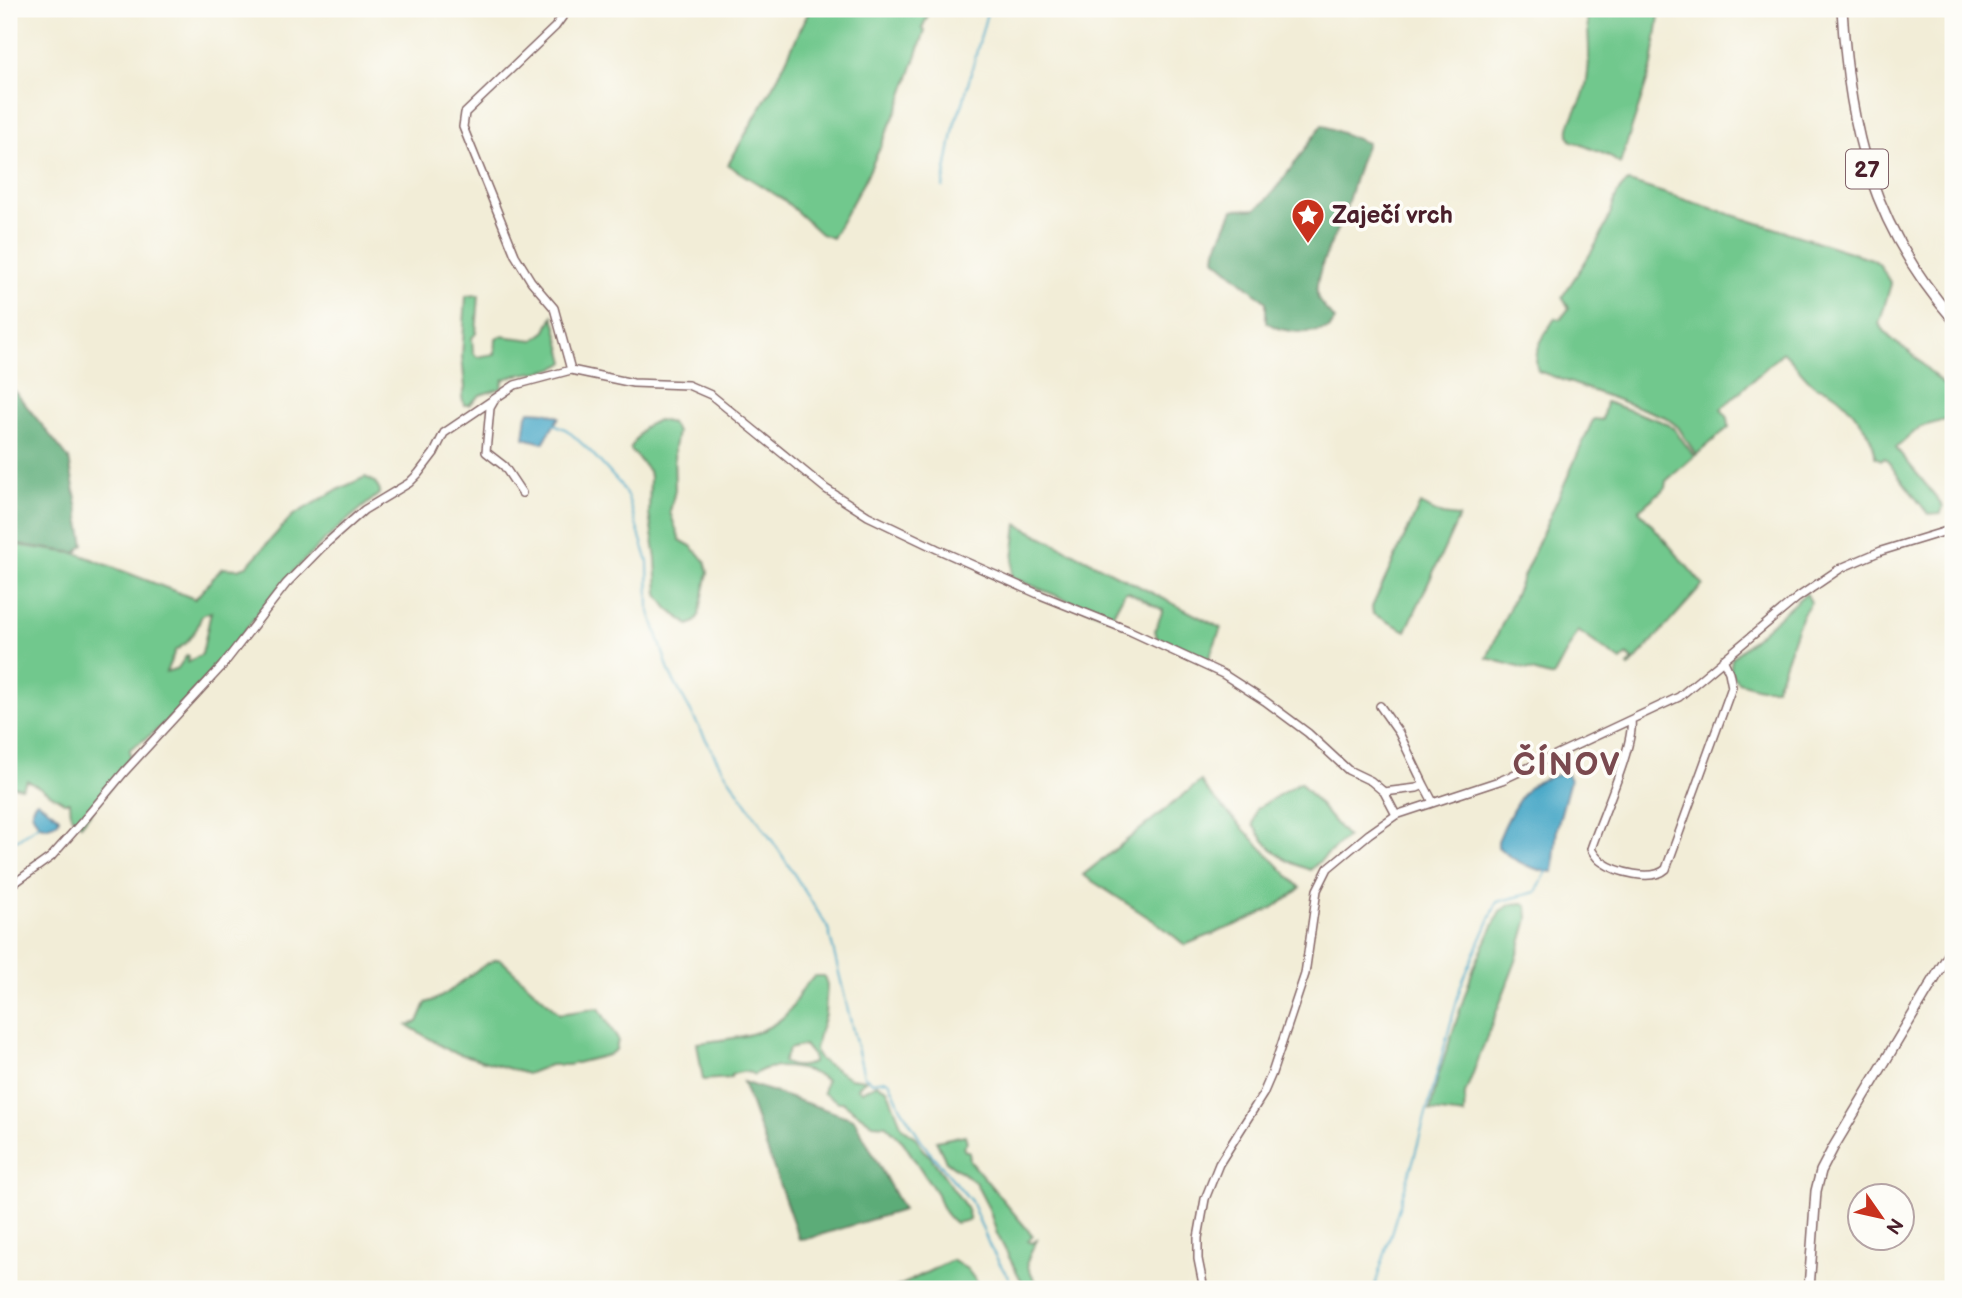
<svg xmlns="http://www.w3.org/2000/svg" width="1962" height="1298" viewBox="0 0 1962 1298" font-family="'Balsamiq Sans',sans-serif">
<rect width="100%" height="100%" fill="#fdfcf7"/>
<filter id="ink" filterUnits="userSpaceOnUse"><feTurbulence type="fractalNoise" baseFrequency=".0143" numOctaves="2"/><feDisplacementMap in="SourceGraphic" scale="14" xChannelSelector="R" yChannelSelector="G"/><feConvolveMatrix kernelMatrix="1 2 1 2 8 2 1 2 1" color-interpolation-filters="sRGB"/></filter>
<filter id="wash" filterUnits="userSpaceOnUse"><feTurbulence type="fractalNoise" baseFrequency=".00686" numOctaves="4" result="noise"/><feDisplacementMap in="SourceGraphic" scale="28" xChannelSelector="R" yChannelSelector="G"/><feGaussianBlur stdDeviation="1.57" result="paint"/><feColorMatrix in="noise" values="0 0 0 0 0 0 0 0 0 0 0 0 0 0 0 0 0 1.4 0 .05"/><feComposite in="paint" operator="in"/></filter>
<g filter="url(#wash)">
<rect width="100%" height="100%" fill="#f2edd7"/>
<path fill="#71c88d" stroke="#5e745c" stroke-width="2" fill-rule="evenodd" d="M 810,9 L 931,9 L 922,28 L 925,31 L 901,101 L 867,176 L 832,238 L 821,234 L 784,200 L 728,165 L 779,75 Z
M 1586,9 L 1660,9 L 1652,66 L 1620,164 L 1609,156 L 1572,141 C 1562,129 1578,110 1583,96 C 1592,70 1589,36 1586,9 Z
M 1629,182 L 1872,259 L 1879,264 L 1891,284 L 1879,324 L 1892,340 L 1911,353 L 1953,394 L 1953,418 L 1920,427 L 1896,448 L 1941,503 L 1943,507 L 1941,513 L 1928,514 L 1885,458 L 1881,460 L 1875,457 C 1876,437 1847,401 1830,391 C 1825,388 1818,388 1814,385 C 1803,376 1794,362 1783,352 L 1721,409 L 1728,418 L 1729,427 L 1696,455 L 1678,427 L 1665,417 L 1538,371 C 1531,352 1545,334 1555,318 L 1561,319 L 1569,308 L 1562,297 C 1579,271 1599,244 1610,215 C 1614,203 1617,187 1629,182 Z
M 479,295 L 476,333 L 472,338 L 473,352 L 477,357 L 495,354 L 496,338 L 501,336 L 534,340 L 546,331 L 553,316 L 565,362 C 550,375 522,370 503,380 L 502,388 L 480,395 L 469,405 L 464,405 L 462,397 L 465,388 L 462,356 L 466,296 Z
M 1606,402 L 1666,423 L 1674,429 L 1694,456 L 1666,481 L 1665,488 L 1639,510 L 1703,585 L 1629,667 L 1628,666 L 1633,660 L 1627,655 L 1621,661 L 1578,631 L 1553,677 L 1487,658 L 1591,424 L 1594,419 L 1602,420 Z
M 658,420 L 671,423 L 677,432 L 674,448 L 675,490 L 670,512 L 680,540 L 691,546 L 705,561 L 708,572 L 699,615 L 695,622 L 689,625 L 669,610 L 658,595 L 656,559 L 649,514 L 650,477 L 649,471 L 630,449 L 644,427 Z
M 365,477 L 375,482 L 380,491 L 379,494 C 344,522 310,552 281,585 C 233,641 195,710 130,749 L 130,762 L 81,825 L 71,816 L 70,802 L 64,802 L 27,780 L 22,788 L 9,785 L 9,544 L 79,554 L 195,599 L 222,568 L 238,569 L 247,566 L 292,516 L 335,491 ZM 211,612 L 202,654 L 188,662 L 189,656 L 187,655 L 178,668 L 166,672 L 175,651 L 186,643 L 197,628 L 202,615 Z
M 1420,504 L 1442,515 L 1459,517 L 1406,631 L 1373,614 L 1372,607 Z
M 1017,524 L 1221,628 L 1207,663 L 1157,638 L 1155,630 L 1163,610 L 1129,592 L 1125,592 L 1112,616 L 1106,616 L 1011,577 Z
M 1806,593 L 1811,602 L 1802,615 L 1776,688 L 1760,688 L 1738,682 L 1730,671 L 1732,658 Z
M 1201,781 L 1206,790 L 1300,888 C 1272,915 1220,930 1185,945 L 1160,925 L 1083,875 Z
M 1300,782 L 1347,837 L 1310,870 C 1281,860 1269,850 1253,825 L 1256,809 Z
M 1523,903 L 1527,906 L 1528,919 L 1516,961 L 1465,1094 L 1464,1115 L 1430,1111 L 1439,1074 L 1474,967 L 1500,911 L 1512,904 Z
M 497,959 L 501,960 L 560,1014 L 599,1008 L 618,1040 L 616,1050 L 608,1055 L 568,1065 L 550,1065 L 527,1074 L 450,1051 L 407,1025 L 418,1022 L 426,1003 C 454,995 470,969 497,959 Z
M 815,976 L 824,976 L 827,985 L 825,1014 L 815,1049 L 816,1054 L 819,1059 L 850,1078 L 866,1080 L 857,1088 L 862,1091 L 877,1084 L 887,1089 L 902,1127 L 917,1139 L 923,1150 L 930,1156 L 966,1207 L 970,1220 L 955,1223 C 945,1216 940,1205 937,1194 L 903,1142 L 886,1125 L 873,1124 L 842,1102 L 839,1102 L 823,1093 L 826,1080 C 809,1067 768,1061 754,1075 C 748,1070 737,1072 731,1075 L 731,1078 L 703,1080 L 697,1043 C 727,1039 768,1037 789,1011 C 798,999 802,985 815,976 ZM 804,1045 L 813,1056 L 813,1063 C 802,1067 793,1068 783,1062 L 789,1049 Z
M 965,1135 L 967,1142 L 963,1147 L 965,1151 L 969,1151 L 970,1161 L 1033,1236 L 1028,1241 L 1032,1243 L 1037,1240 C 1023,1266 1025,1262 1039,1287 L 1037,1289 L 1027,1289 L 1023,1284 L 997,1234 L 989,1209 L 975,1182 L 946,1161 L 936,1141 Z
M 952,1260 L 967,1269 L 982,1289 L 893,1289 Z"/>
<path fill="#5cac78" stroke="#536652" stroke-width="2" d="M 1322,125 L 1367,143 C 1359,163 1353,184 1347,205 C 1341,227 1310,276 1318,299 C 1320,304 1331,315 1335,320 L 1329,329 C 1309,334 1284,334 1266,322 L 1266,302 L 1215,259 L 1216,249 L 1233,210 C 1241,207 1247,211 1255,209 C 1268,205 1311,139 1322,125 Z
M 9,384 L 69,459 L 84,545 L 76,553 L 9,543 Z
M 743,1082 L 854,1119 L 903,1210 L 810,1238 L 799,1239 Z"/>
<path fill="#48a8c7" stroke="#496479" stroke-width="2" d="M 530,411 L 546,412 L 559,417 L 543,443 L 524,438 L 527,415 Z
M 1563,773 L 1567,774 L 1570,780 L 1557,828 L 1553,872 C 1533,871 1512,860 1498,847 L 1498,841 C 1504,826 1519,794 1532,785 C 1541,779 1553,776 1563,773 Z
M 37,801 L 59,817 L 58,822 L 47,827 L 39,825 C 34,816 27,810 37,801 Z"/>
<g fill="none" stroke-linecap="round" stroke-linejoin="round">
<path stroke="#48a8c7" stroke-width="2" d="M 943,187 L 955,122 L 963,103 L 988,9
M 554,424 L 567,430 L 591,452 L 620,484 L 628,498 L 648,562 L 649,609 L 670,674 L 720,765 L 780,852 L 828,928 L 864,1076 L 872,1082 L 885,1080 L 889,1081 L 901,1108 L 927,1149 L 971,1201 L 990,1247 L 1015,1289
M 9,841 L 18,839 L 38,825
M 1374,1289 L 1414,1158 L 1461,985 L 1497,902 L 1536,892 L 1547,871"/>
</g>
</g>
<g filter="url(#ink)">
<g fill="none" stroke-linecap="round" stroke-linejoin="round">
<defs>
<path id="minor" d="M 568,9 L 555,27 L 465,113 L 463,127 L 515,255 L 531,281 L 554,308 L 571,370 L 633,383 L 688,385 L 711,395 L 826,489 L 868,516 L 937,549 L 1038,594 L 1130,631 L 1223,674 L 1265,701 L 1308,733 L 1348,770 L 1371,781 L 1384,792 L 1417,788 L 1424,785 L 1433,802
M 494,401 L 490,408 L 486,452 L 504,466 L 522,493
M 1380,706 L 1399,733 L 1424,785
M 1631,720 C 1635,745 1600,821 1591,849 C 1594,854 1597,859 1602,862 C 1616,872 1652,882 1666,869 L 1732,687 L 1729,672 L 1723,659
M 1384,792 L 1396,815
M 9,887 L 51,857 L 83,821 L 125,771 L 222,666 L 286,584 L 321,548 L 364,510 L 409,483 L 418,474 L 434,453 L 444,433 L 515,385 L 571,370
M 1204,1289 L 1198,1259 L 1198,1238 L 1205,1199 L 1219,1164 L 1263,1094 L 1272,1073 L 1305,974 L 1317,890 L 1328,868 L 1369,834 L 1396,815 L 1502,780 L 1679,697 L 1797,598 L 1841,568 L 1881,551 L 1953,529"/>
<path id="major" d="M 1842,9 C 1849,129 1872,226 1953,319
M 1809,1289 L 1816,1191 L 1821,1171 L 1833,1148 L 1953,948"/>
</defs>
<use href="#minor" stroke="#856767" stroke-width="10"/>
<use href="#major" stroke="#856767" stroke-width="12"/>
<use href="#minor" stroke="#fff" stroke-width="7"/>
<use href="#major" stroke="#fff" stroke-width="9"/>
</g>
</g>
<defs>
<symbol id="sight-pin" viewBox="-11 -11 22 30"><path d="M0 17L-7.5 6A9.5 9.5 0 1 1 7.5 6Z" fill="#c8321e" stroke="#fdfcf7"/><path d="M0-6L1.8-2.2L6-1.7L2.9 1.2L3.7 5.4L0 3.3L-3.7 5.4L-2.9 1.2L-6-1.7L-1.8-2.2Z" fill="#fff"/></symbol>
</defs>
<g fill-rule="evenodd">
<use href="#sight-pin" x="1289" y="196" width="38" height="52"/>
</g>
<g text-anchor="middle" stroke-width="7" stroke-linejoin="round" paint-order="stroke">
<rect fill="#fdfcf7" stroke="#806168" stroke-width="2" x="1846" y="149.5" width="42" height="39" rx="5"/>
<g font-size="23" font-weight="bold" fill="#4a1f2b">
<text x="1867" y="177">27</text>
</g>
<g font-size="24" font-weight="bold" fill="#4a1f2b" stroke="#fdfcf7" text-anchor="start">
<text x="1332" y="223">Zaječí vrch</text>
</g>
<g font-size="32" font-weight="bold" letter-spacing="2" fill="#7a494f" stroke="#fdfcf7">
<text x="1567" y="775">ČÍNOV</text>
</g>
</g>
<rect width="1962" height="1298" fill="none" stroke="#fdfcf7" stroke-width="35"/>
<g transform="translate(1881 1217) rotate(124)"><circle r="33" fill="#fdfcf7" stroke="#b5a4a5" stroke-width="2"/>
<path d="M0-5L12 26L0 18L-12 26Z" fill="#c8321e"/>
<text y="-10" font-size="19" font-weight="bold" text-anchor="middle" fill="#4a1f2b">N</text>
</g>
</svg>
